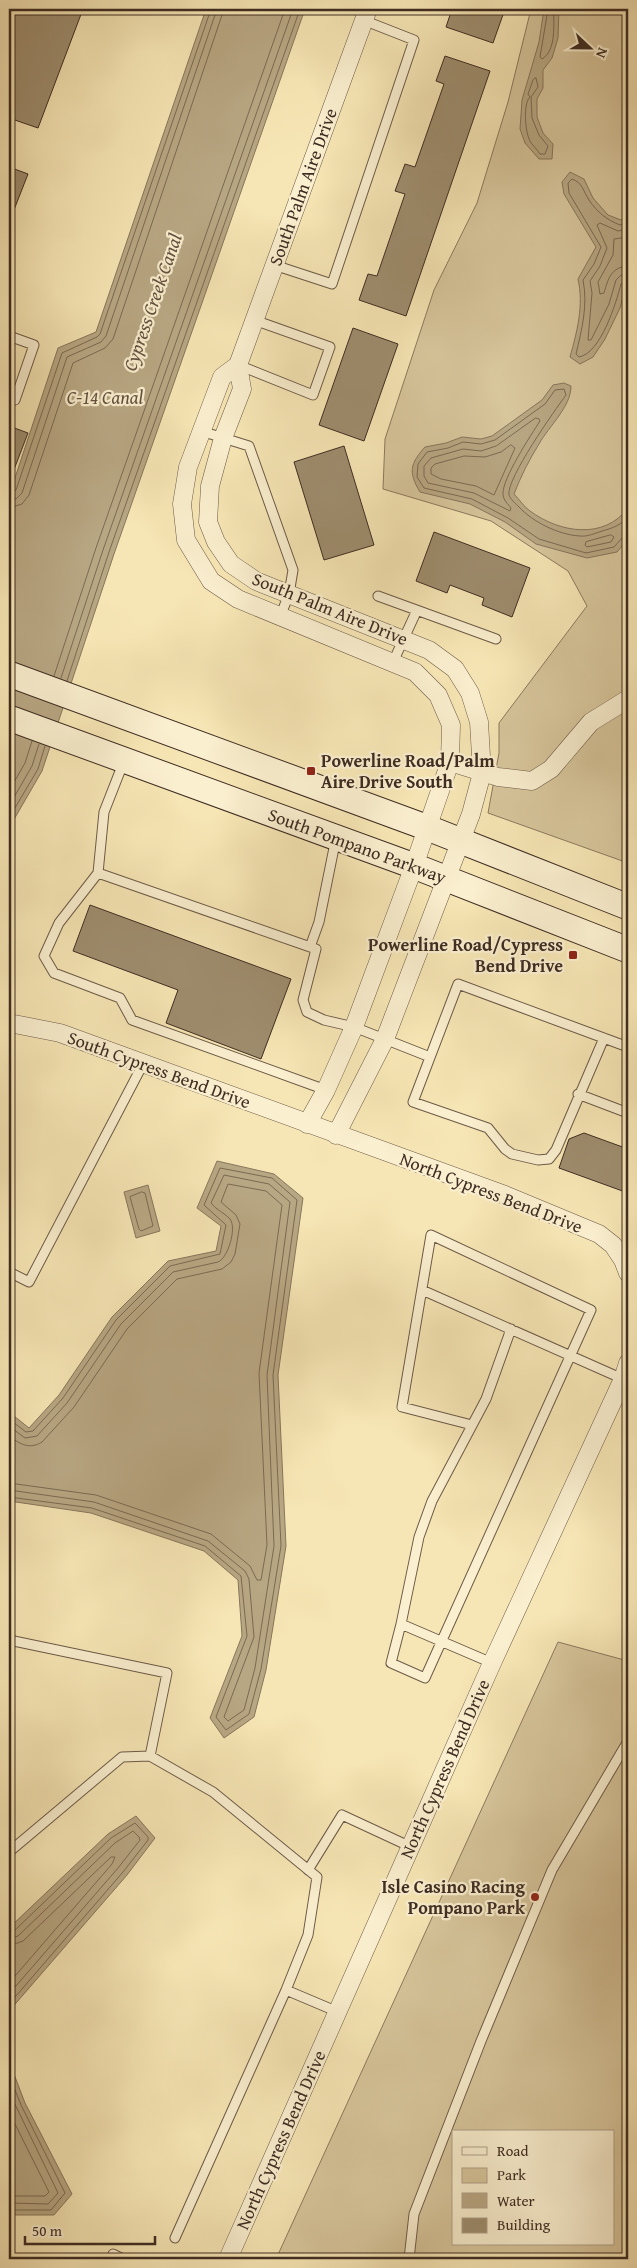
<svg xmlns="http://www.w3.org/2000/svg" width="637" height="2268" viewBox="0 0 637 2268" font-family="'Gentium Book Plus',serif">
<rect width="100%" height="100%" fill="#f7e6b5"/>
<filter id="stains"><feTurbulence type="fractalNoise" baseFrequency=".004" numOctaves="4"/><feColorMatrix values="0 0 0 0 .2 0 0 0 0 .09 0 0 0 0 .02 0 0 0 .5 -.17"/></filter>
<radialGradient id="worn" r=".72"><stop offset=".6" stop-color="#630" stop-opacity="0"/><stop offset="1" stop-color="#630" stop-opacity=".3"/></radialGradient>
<path fill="#d8c69c" stroke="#8b795f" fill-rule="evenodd" d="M 531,9 L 628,9 L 628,863 L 488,813 L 499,753 L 499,723 L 587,606 L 568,571 L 491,521 L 383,489 L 385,439 L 434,290 L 477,203 L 508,102 Z
M 558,1642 L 628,1661 L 628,2259 L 276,2259 ZM 453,2132 L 613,2132 L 613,2244 L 453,2244 Z"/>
<path fill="#b8a783" stroke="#87765c" d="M 206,9 L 305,9 L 114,554 L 42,771 L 9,828 L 9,496 L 58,348 L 96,332 Z
M 544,9 L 559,9 L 558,38 L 552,58 L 543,70 L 543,88 L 537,99 L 537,117 L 543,133 L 553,144 L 552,159 L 539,159 L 525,143 L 520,129 L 522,100 L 539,42 Z
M 570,172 L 584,179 L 593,198 L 608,215 L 621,220 L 628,216 L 628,277 L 620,308 L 605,339 L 593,357 L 580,364 L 570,357 C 577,332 584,305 578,279 L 596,247 L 564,194 L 562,182 Z
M 564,383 L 571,386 C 571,407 549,426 539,444 C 529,460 521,476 514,494 C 519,499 524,507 530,511 C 560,533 604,540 628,508 L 628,539 L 617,552 L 587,558 L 536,544 L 505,522 L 470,504 L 420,492 C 408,472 410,464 425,447 L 446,443 L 462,437 L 481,439 L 492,436 L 542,400 L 553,385 Z
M 217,1161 L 274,1174 L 303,1198 L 278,1375 L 286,1546 L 266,1670 L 254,1717 L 224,1738 L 210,1718 L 242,1636 L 238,1580 L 204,1551 L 91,1513 L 9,1501 L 9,1412 L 29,1428 L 59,1395 L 112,1317 L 168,1261 L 216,1251 L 221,1226 L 197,1208 Z
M 148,1185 L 160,1231 L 136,1238 L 124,1192 Z
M 136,1816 L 155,1838 L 127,1875 L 10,2010 L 9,2016 L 9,1928 L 108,1834 Z
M 9,2061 L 25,2103 L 72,2194 L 54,2215 L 9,2215 Z"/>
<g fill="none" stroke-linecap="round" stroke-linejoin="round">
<path stroke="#7b6a52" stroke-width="1" d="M 548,9 L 540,57 L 542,59 C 557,50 553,24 554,9
M 536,78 L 538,87 L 531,97 L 532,118 L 539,135 L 548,146 L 545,154 L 540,154 C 537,149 532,145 530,141 C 525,132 523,103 530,97 L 528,94 L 533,80 Z
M 628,222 L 620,225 C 607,220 597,212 589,200 C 583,191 583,183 572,179 L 568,183 L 569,193 L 601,247 L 594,264 L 583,280 C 588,305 582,329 576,354 L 579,357 C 601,353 616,303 621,284 L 628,280
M 628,229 L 618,231 L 600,223 L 597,225 L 607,248 L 600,266 L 590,281 L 592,293 L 588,340 L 591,340 L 609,304 L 616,280 L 621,275 L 628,274
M 628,237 L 614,239 L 613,255 L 598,282 L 600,294 L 604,293 C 608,279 611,267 628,266
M 536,418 L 539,419 L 540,421 C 531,435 502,479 503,494 C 503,500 508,504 511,508 L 510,511 L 474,493 L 428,483 L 424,476 L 424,466 L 431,458 L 463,449 L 481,451 L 496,446 Z
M 511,445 L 515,448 L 494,495 L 476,486 L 441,479 L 431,474 L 431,468 L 435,464 L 464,456 L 485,457 L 501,452 Z
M 9,494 L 16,490 L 62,353 L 97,337 L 100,334 L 211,9
M 9,501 L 16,499 L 22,493 L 67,357 L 101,342 L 106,336 L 217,9
M 9,508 L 22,504 L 29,495 L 73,363 L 105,348 L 113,339 L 224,9
M 628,516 C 622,525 613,528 602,531 C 596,533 587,537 580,536 C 559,535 533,522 519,507 C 516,504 510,499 509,495 C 506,479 555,410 566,395 L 564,389 L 555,390 L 545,404 L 495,440 L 481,444 L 463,442 L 448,448 L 427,452 L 418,464 L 417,477 L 424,488 L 472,499 L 508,518 L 539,539 L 586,553 L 614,547 L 623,537 L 628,536
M 611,535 L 614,537 L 611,542 L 587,547 L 585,545 L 586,542 Z
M 54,676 L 96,548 L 285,9
M 61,678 L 103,550 L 293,9
M 67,681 L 109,552 L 300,9
M 9,791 L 25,763 L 32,741
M 9,806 L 32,766 L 39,744
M 9,818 L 38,769 L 45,746
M 142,1192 L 145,1193 L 153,1226 L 141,1231 L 139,1229 L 130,1197 Z
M 9,1419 L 26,1432 L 33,1431 L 63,1398 L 116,1320 L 170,1266 L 220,1254 L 226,1225 L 204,1205 L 220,1168 L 272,1178 L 297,1200 L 273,1375 L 281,1546 L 261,1669 L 249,1714 L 226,1730 L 216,1717 L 247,1636 L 241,1576 L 205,1546 L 92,1508 L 9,1497
M 9,1426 L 25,1438 L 37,1436 L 67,1403 L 121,1324 L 173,1272 L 218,1262 C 228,1258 237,1228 230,1219 C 225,1213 216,1210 211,1203 L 224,1175 L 269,1184 L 290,1202 L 267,1375 L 274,1546 L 255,1668 L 244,1710 L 228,1721 L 224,1717 L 254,1637 L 249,1579 L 245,1571 L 208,1541 L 94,1502 L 9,1490
M 9,1436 C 20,1444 29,1450 42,1442 L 74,1407 L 127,1329 L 177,1279 L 222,1269 L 231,1262 L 235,1254 L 240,1224 L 236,1215 L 221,1202 L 228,1184 L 266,1191 L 282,1205 L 259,1373 L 267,1545 L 261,1580 L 257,1580 L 250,1566 L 211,1534 L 96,1495 L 9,1483
M 9,1933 L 14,1931 L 111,1838 L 135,1823 L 148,1837 L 148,1840 L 123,1872 L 9,2004
M 9,1939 L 18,1936 L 115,1843 L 133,1831 L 139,1837 L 140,1840 L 118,1868 L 9,1994
M 9,1946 L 23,1941 L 111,1857 L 115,1857 L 112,1864 L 9,1983
M 9,2075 L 21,2105 L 65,2193 L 51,2210 L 9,2210
M 9,2092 L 58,2193 L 48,2204 L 9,2203
M 9,2112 L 49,2192 L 45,2196 L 9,2196"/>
</g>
<path fill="#9e8d6e" stroke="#3e2c22" d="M 9,9 L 83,9 L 38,128 L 9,118 Z
M 452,9 L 505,9 L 493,43 L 446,27 Z
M 445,56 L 490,71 L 406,316 L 359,300 L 368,274 L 377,276 L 405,194 L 395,191 L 405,164 L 415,167 L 444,84 L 436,81 Z
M 9,167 L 28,174 L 10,220 L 9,220 Z
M 353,328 L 398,344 L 364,441 L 319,425 Z
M 9,426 L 28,433 L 10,480 L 9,479 Z
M 344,446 L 374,545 L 324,560 L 294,462 Z
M 434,532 L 530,568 L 512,617 L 482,605 L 484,598 L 450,585 L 447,593 L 416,581 Z
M 90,905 L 291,979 L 261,1059 L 166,1023 L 178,990 L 73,951 Z
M 584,1133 L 628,1149 L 628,1193 L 559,1168 L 569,1139 Z"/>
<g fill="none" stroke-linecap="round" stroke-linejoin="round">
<defs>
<path id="service" d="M 274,265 L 332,284 L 414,40 L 363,20
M 9,336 L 34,345 L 15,400 L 9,401
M 238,365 L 313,395 L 330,347 L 254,320
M 201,431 L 249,446 L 293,570 L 289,594 L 280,617
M 378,596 L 496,639
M 393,662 L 417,610
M 124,761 L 104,812 L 98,873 L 59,923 L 44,956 L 54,973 L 120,998 L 132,1020 L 326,1090
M 98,873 L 316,949 L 303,1000 L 307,1012 L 324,1020 L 354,1027 L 430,1057
M 310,947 L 319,922 L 336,838
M 604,1038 L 556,1150 L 549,1159 L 538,1160 L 512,1154 L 505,1149 L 488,1128 L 413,1102 L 458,984 L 628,1047
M 578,1094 L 628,1113
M 9,1272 L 29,1282 L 143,1064
M 422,1290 L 623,1379
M 401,1624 L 391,1663 L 425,1678 L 591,1310 L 431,1235 L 402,1407 L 472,1425
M 9,1640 L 167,1673 L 150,1756
M 492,1663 L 401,1624 L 419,1537 L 432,1501 L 486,1399 L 511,1329
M 9,1852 L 122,1757 L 150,1756 L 213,1792 L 317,1877 L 308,1935 L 286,1990 L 338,2012
M 308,1870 L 342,1815 L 411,1847
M 175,2238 L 286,1990
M 111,2259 L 113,2254 L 123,2259
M 409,2259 L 414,2214 L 481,2041 L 552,1870 L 628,1741"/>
<path id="minor" d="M 238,365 L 222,377 L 188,467 L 182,504 L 186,540 L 211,581 L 238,599 L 415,672 L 438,695 L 451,725 L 450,762 L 414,866 L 354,1027 L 326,1090 L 307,1124
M 450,762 L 498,777 L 532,781 L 551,769 L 591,722 L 628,699
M 9,1023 L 60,1033 L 505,1195 L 599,1234 L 613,1245 L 623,1260 L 628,1273
M 336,1135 L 385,1039 L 471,814 L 482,773 L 479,722 L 470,693 L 455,669 L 429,650 L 256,581 L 231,564 L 216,542 L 208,522 L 210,486 L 223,438 L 242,389 L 238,365 L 368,9
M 228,2259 L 492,1663 L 623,1379 L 628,1363"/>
<path id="secondary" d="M 9,674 L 428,828 L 628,907
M 9,718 L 414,866 L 628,950"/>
</defs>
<use href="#service" stroke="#6c5a47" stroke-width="11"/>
<use href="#minor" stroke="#6c5a47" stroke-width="19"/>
<use href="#secondary" stroke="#3e2c22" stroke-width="27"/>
<use href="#service" stroke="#faefcf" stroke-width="9"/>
<use href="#minor" stroke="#faefcf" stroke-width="18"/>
<use href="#secondary" stroke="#faefcf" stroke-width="25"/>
</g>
<g fill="#8f2418" stroke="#faefcf" stroke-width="2">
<rect x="306" y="766" width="10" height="10" rx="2.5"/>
<rect x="568" y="950" width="10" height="10" rx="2.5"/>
<circle cx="535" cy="1897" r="5"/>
</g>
<g text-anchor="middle" stroke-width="4.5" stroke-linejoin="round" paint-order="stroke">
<g font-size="18" fill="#3e2c22" stroke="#faefcf">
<text transform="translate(303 187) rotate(-70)" y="6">South Palm Aire Drive</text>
<text transform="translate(330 609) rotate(22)" y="6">South Palm Aire Drive</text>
<text transform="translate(357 846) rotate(20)" y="6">South Pompano Parkway</text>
<text transform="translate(159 1070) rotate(20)" y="6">South Cypress Bend Drive</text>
<text transform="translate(491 1193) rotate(21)" y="6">North Cypress Bend Drive</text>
<text transform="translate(445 1769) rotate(-66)" y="6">North Cypress Bend Drive</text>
<text transform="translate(281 2140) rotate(-66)" y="6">North Cypress Bend Drive</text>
</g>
<g font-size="18" font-weight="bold" fill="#3e2c22" stroke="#faefcf" text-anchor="end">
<text x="321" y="767" text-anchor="start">Powerline Road/Palm<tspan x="321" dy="21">Aire Drive South</tspan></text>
<text x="563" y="951">Powerline Road/Cypress<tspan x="563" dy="21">Bend Drive</tspan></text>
<text x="525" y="1893">Isle Casino Racing<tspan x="525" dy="21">Pompano Park</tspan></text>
</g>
<g font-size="19" font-style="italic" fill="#63513f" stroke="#faefcf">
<text transform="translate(152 302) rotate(-71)" y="7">Cypress Creek Canal</text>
<text x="105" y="404">C-14 Canal</text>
</g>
</g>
<rect width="637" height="2268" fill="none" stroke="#f7e6b5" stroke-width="30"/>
<rect x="10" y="10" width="617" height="2248" fill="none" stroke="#3e2c22" stroke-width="2.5"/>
<rect x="15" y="15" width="607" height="2238" fill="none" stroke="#3e2c22"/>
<rect x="452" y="2130" width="162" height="115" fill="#faefcf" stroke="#afa18a"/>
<rect x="462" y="2147" width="25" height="8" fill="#faefcf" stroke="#afa18a"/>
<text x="497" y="2156" font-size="15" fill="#3e2c22">Road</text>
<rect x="462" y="2168" width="25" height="15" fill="#d8c69c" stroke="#afa18a"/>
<text x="497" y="2180" font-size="15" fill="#3e2c22">Park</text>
<rect x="462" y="2193" width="25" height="15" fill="#b8a783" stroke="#afa18a"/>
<text x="497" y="2206" font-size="15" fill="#3e2c22">Water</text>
<rect x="462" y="2218" width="25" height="15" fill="#9e8d6e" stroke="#afa18a"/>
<text x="497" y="2230" font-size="15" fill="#3e2c22">Building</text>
<g transform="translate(590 48) rotate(112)" stroke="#faefcf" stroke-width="4" paint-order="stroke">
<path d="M0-4L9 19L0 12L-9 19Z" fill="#3e2c22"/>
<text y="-8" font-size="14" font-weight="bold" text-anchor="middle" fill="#3e2c22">N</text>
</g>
<path d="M25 2236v8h130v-8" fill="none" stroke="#3e2c22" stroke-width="2.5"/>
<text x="32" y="2236" font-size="15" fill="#3e2c22" stroke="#faefcf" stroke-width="4" paint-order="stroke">50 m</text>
<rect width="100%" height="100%" filter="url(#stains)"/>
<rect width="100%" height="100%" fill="url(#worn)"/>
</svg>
